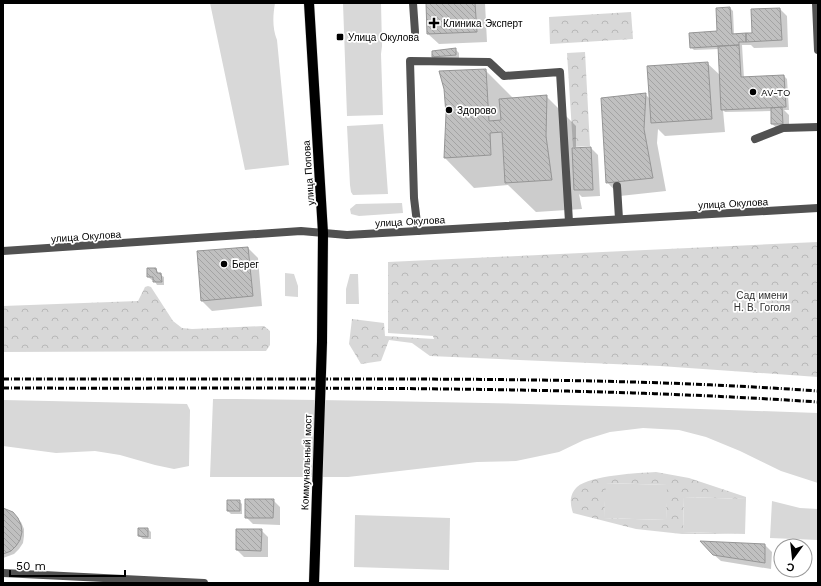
<svg xmlns="http://www.w3.org/2000/svg" width="821" height="586" viewBox="0 0 821 586" font-family="'Work Sans',sans-serif">
<defs>
<pattern id="forest-crowns" width="20" height="18" patternUnits="userSpaceOnUse"><rect width="20" height="18" fill="#d8d8d8"/><path d="M2 6a3 3 0 1 1 6 0M12 15a3 3 0 1 1 6 0" fill="none" stroke="#b8b8b8"/></pattern>
<pattern id="building-back-hatch" width="6" height="6" patternUnits="userSpaceOnUse"><rect width="6" height="6" fill="#c0c0c0"/><path d="M-1 5l2 2M0 0l6 6M5-1l2 2" fill="none" stroke="#a3a3a3"/></pattern>
</defs>
<rect width="100%" height="100%" fill="#fff"/>
<path fill="#d8d8d8" d="M 210,3 L 275,3 C 273,15 272,28 277,40 L 289,165 L 245,170 Z
M 343,3 L 381,3 L 382,46 L 381,54 L 383,115 L 347,116 Z
M 383,124 L 388,194 L 353,195 L 351,192 L 350,185 L 347,126 Z
M 402,203 L 403,213 L 359,216 L 351,214 L 350,209 L 356,204 Z
M 285,273 L 294,274 L 298,286 L 298,297 L 285,296 Z
M 350,274 L 358,274 L 359,304 L 346,304 L 346,289 Z
M 213,399 C 415,400 616,406 818,413 L 818,483 L 781,471 L 740,451 L 706,437 L 679,430 L 643,428 L 610,432 L 584,440 L 559,452 L 516,461 L 477,462 L 348,477 L 210,477 Z
M 3,400 L 187,404 L 190,410 L 189,466 L 174,469 L 155,465 L 120,455 L 95,451 L 56,453 L 3,446 Z
M 605,483 L 668,485 L 666,520 L 604,518 Z
M 684,497 L 746,499 L 745,534 L 683,532 Z
M 772,501 L 800,508 L 818,509 L 818,540 L 770,538 Z
M 355,515 L 450,518 L 449,570 L 354,567 Z"/>
<path fill="url(#forest-crowns)" fill-rule="evenodd" d="M 631,12 L 633,39 L 550,44 L 549,17 Z
M 585,52 L 590,146 L 573,147 L 567,53 Z
M 818,242 L 818,377 L 660,366 L 430,356 L 412,343 L 389,340 L 381,361 L 361,364 L 349,344 L 352,319 L 384,323 L 385,336 L 434,339 L 433,336 L 388,333 L 388,262 Z
M 148,286 L 151,287 L 173,321 L 182,328 L 192,329 L 264,326 L 270,331 L 270,345 L 266,351 L 3,352 L 3,306 L 138,301 L 145,287 Z
M 656,472 L 689,478 L 746,497 L 746,499 L 684,497 L 683,532 L 745,534 L 682,534 L 636,529 L 573,513 C 570,504 569,495 577,487 C 591,475 638,473 656,472 ZM 606,483 L 667,485 L 666,520 L 604,518 Z"/>
<path fill="#0003" d="M 427,3 L 485,3 L 487,42 L 439,44 L 428,34 Z
M 730,8 L 733,11 L 734,34 L 753,34 L 780,9 L 787,16 L 788,47 L 754,48 L 751,45 L 742,45 L 744,78 L 784,76 L 787,79 L 789,110 L 784,110 L 789,115 L 789,130 L 779,130 L 772,124 L 772,111 L 725,112 L 723,110 L 725,132 L 665,136 L 658,129 L 657,143 L 666,191 L 620,196 L 607,182 L 645,94 L 650,99 L 707,63 L 721,76 L 719,49 L 694,50 L 691,47 L 718,32 Z
M 455,49 L 459,53 L 459,58 L 437,60 L 433,57 L 433,52 Z
M 485,70 L 514,99 L 546,96 L 576,126 L 576,149 L 591,148 L 598,155 L 600,196 L 582,197 L 579,194 L 582,209 L 536,212 L 508,185 L 474,188 L 445,158 L 447,114 Z
M 248,248 L 258,258 L 262,306 L 212,311 L 202,301 Z
M 156,269 L 159,274 L 164,277 L 164,285 L 157,285 L 154,280 L 152,280 L 148,277 Z
M 273,500 L 280,507 L 280,525 L 253,524 L 246,517 Z
M 228,501 L 239,501 L 242,504 L 242,514 L 231,514 L 228,511 Z
M 3,509 L 12,513 L 21,522 L 24,529 L 24,536 L 23,543 L 19,549 L 14,554 L 3,558 Z
M 148,529 L 151,532 L 151,539 L 143,539 L 139,536 Z
M 261,530 L 268,537 L 268,557 L 244,557 L 237,550 Z
M 765,545 L 772,552 L 771,569 L 721,561 L 713,554 Z"/>
<path fill="url(#building-back-hatch)" stroke="#959595" d="M 426,3 L 475,3 L 477,32 L 427,34 Z
M 730,7 L 732,34 L 746,33 L 746,42 L 739,42 L 739,45 L 690,48 L 689,33 L 717,31 L 716,8 Z
M 780,8 L 782,40 L 746,42 L 746,33 L 752,33 L 751,9 Z
M 739,45 L 741,77 L 784,75 L 786,107 L 721,110 L 718,46 Z
M 456,48 L 456,55 L 432,57 L 432,51 Z
M 708,62 L 712,119 L 651,123 L 647,66 Z
M 486,69 L 489,121 L 501,120 L 499,99 L 547,95 L 546,136 L 552,180 L 505,183 L 502,132 L 490,133 L 491,155 L 444,158 L 446,114 L 444,89 L 439,71 Z
M 646,93 L 644,129 L 653,178 L 606,183 L 601,98 Z
M 782,107 L 783,124 L 771,124 L 771,108 Z
M 591,147 L 593,190 L 574,190 L 572,148 Z
M 248,247 L 253,296 L 201,301 L 197,251 Z
M 147,268 L 156,268 L 157,273 L 161,273 L 162,282 L 153,282 L 153,277 L 147,277 Z
M 245,499 L 274,499 L 273,518 L 245,518 Z
M 227,500 L 240,500 L 240,511 L 227,511 Z
M 3,508 L 13,512 L 18,518 L 21,525 L 22,532 L 20,540 L 16,546 L 11,551 L 3,554 Z
M 138,528 L 148,528 L 148,537 L 138,536 Z
M 236,529 L 262,529 L 261,551 L 236,550 Z
M 700,541 L 765,544 L 765,563 L 713,555 Z"/>
<g fill="none" stroke-linecap="round" stroke-linejoin="round">
<defs>
<path id="primary" d="M 309,3 L 323,233 L 322,342"/>
</defs>
<use href="#primary" stroke="#dbdbdb" stroke-width="11"/>
<path stroke="#515151" stroke-width="8" d="M 413,3 L 415,32
M 755,139 L 783,128 L 818,127
M 617,186 L 619,219
M 418,231 L 414,198 L 410,61 L 489,62 L 504,76 L 560,72 L 569,222"/>
<path stroke="#515151" stroke-width="8" d="M 816,3 L 818,50
M 3,251 L 301,231 L 347,235 L 818,208
M 3,573 L 204,583"/>
<use href="#primary" stroke="#000" stroke-width="10"/>
<path stroke="#000" stroke-width="3" stroke-dasharray="6 2 1 2" stroke-linecap="butt" d="M 3,379 C 120,379 238,379 355,379 C 510,379 664,380 818,391
M 3,388 C 275,389 547,384 818,402"/>
<defs>
<path id="primary-bridge" d="M 314,583 L 322,342"/>
</defs>
<use href="#primary-bridge" stroke="#dbdbdb" stroke-width="11" stroke-linecap="butt"/>
<use href="#primary-bridge" stroke="#000" stroke-width="10"/>
</g>
<g fill="#000" stroke="#fff" stroke-width="1.5">
<path d="M432 17h4v4h4v4h-4v4h-4v-4h-4v-4h4z"/>
<rect x="336" y="33" width="8" height="8" rx="2"/>
<circle cx="753" cy="92" r="4"/>
<circle cx="449" cy="110" r="4"/>
<circle cx="224" cy="264" r="4"/>
</g>
<g text-anchor="middle" stroke-width="3.5" stroke-linejoin="round" paint-order="stroke">
<g font-size="10" fill="#000" stroke="#fff" text-anchor="start">
<text x="443" y="27">Клиника Эксперт</text>
<text x="348" y="41">Улица Окулова</text>
<text x="761" y="96">AV-TO</text>
<text x="457" y="114">Здорово</text>
<text x="232" y="268">Берег</text>
</g>
<g font-size="10" fill="#000" stroke="#fff">
<text transform="translate(308 173) rotate(-94)" y="4">улица Попова</text>
<text transform="translate(733 203) rotate(-3)" y="4">улица Окулова</text>
<text transform="translate(410 221) rotate(-3)" y="4">улица Окулова</text>
<text transform="translate(86 236) rotate(-4)" y="4">улица Окулова</text>
<text transform="translate(306 462) rotate(-88)" y="4">Коммунальный мост</text>
</g>
<g font-size="10" fill="#2f2f2f" stroke="#fff">
<text x="762" y="299">Сад имени<tspan x="762" dy="12">Н. В. Гоголя</tspan></text>
</g>
</g>
<rect width="821" height="586" fill="none" stroke="#000000" stroke-width="8"/>
<g transform="translate(793 558) rotate(195)"><circle r="19" fill="#ffffff" stroke="#999999"/>
<path d="M0-3L7 15L0 10L-7 15Z" fill="#000000"/>
<text y="-6" font-size="11" font-weight="bold" text-anchor="middle" fill="#000000">С</text>
</g>
<path d="M10 570v6h115v-6" fill="none" stroke="#000000" stroke-width="2"/>
<text x="16" y="570" font-size="12" fill="#000000" stroke="#ffffff" stroke-width="3" paint-order="stroke">50 m</text>
</svg>
